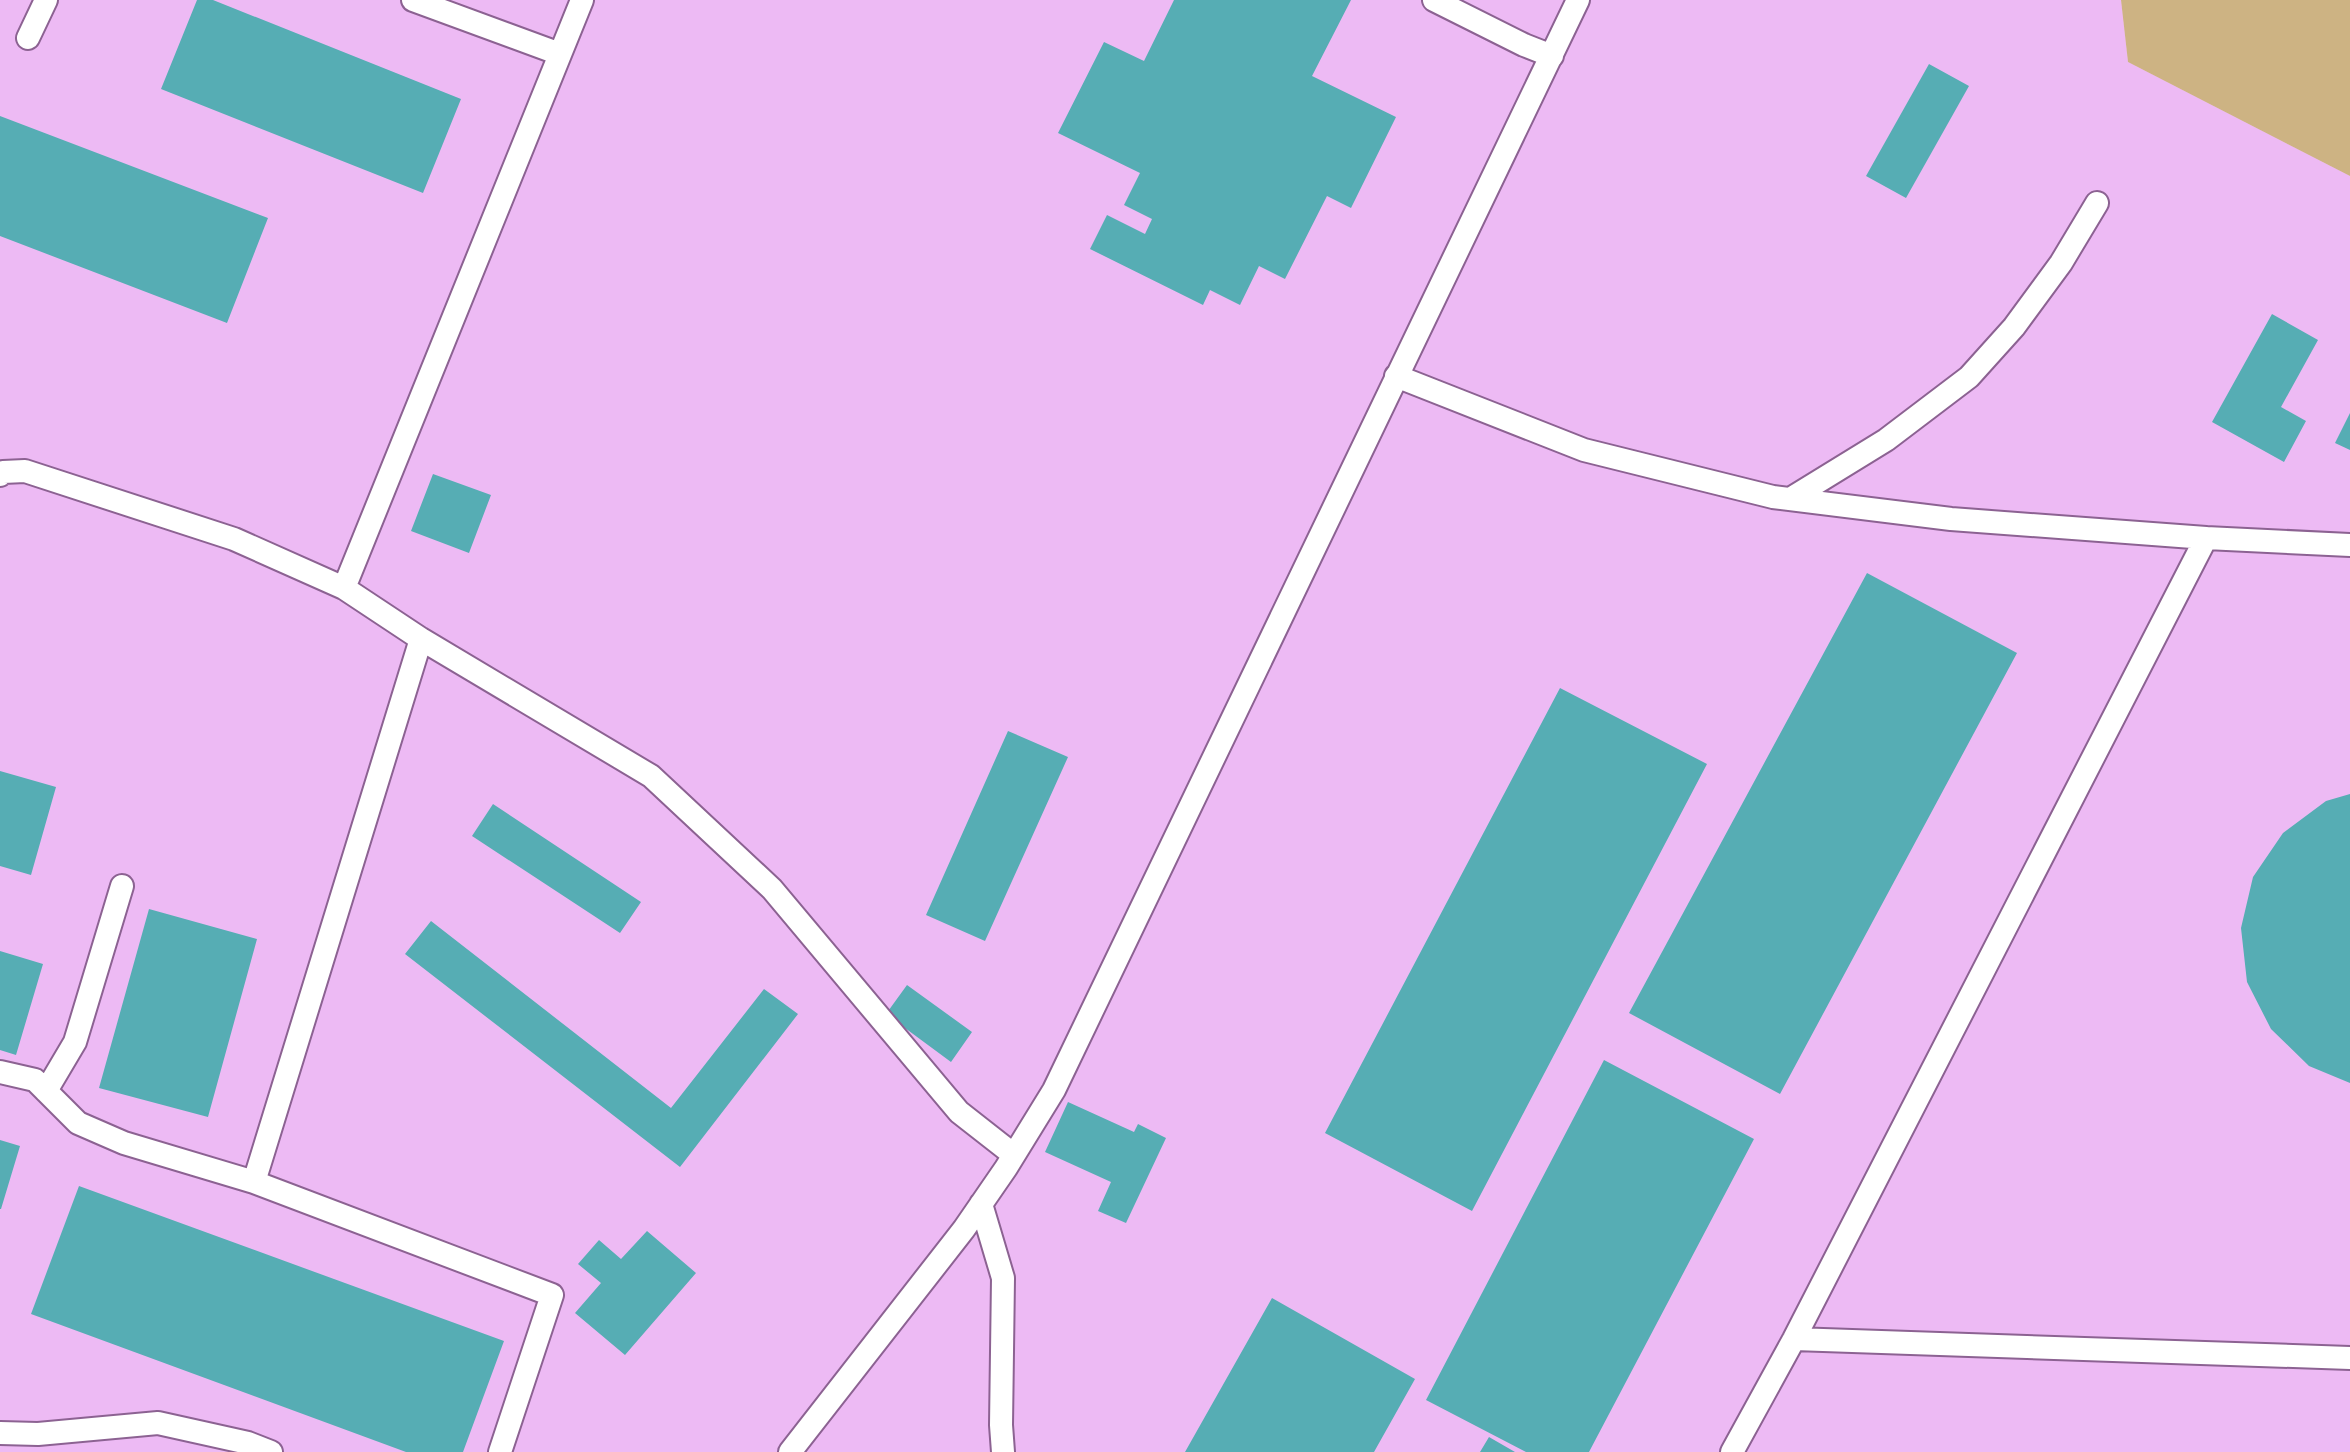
<svg xmlns="http://www.w3.org/2000/svg" width="2350" height="1452" viewBox="0 0 2350 1452" font-family="'Sofia Sans Condensed',sans-serif">
<rect width="100%" height="100%" fill="#f7c8fe"/>
<path fill="#edbaf4" d="M 0,0 L 2121,0 L 2128,62 L 2350,176 L 2350,1452 L 0,1452 Z"/>
<path fill="#cdb383" d="M 2121,0 L 2350,0 L 2350,176 L 2128,62 Z"/>
<path fill="#56adb4" d="M 197,0 L 213,0 L 461,99 L 423,193 L 161,89 Z
M 1174,0 L 1351,0 L 1312,76 L 1396,117 L 1351,208 L 1327,196 L 1285,279 L 1259,266 L 1240,305 L 1210,290 L 1203,305 L 1090,249 L 1107,215 L 1145,234 L 1152,219 L 1124,205 L 1140,173 L 1058,133 L 1104,42 L 1144,61 Z
M 1929,64 L 1969,86 L 1906,198 L 1866,176 Z
M 0,116 L 268,218 L 227,323 L 0,236 Z
M 2272,314 L 2318,340 L 2281,407 L 2306,421 L 2284,462 L 2212,422 Z
M 2350,413 L 2350,450 L 2335,443 Z
M 433,474 L 491,495 L 469,553 L 411,531 Z
M 1867,573 L 2017,653 L 1780,1094 L 1629,1013 Z
M 1560,688 L 1707,764 L 1472,1211 L 1325,1133 Z
M 1008,731 L 1068,757 L 985,941 L 926,915 Z
M 0,771 L 56,787 L 31,875 L 0,866 Z
M 2350,794 L 2350,1083 L 2309,1066 L 2271,1029 L 2247,982 L 2241,928 L 2253,877 L 2283,833 L 2326,801 Z
M 493,804 L 641,902 L 620,933 L 472,836 Z
M 149,909 L 257,939 L 208,1117 L 99,1088 Z
M 431,921 L 671,1108 L 764,989 L 798,1014 L 680,1167 L 405,954 Z
M 0,951 L 43,964 L 16,1055 L 0,1050 Z
M 907,985 L 972,1032 L 951,1062 L 886,1014 Z
M 1604,1060 L 1754,1139 L 1589,1452 L 1526,1452 L 1426,1400 Z
M 1068,1102 L 1134,1132 L 1138,1124 L 1166,1138 L 1126,1223 L 1098,1211 L 1111,1182 L 1045,1152 Z
M 0,1140 L 20,1146 L 1,1209 L 0,1209 Z
M 79,1186 L 504,1341 L 463,1452 L 406,1452 L 31,1314 Z
M 647,1231 L 696,1273 L 625,1355 L 575,1313 L 601,1283 L 578,1264 L 599,1240 L 621,1259 Z
M 1272,1298 L 1415,1379 L 1374,1452 L 1185,1452 Z
M 1489,1437 L 1515,1452 L 1480,1452 Z"/>
<g fill="none" stroke-linecap="round" stroke-linejoin="round">
<defs>
<path id="service" d="M 413,0 L 560,54
M 582,0 L 344,588 L 421,639 L 651,776 L 772,889 L 959,1112 L 1014,1155
M 1434,0 L 1524,45 L 1552,56
M 28,38 L 46,0
M 1396,376 L 1584,450 L 1773,497 L 1951,519 L 2206,538
M 0,475 L 3,472 L 25,471 L 234,539 L 344,588
M 1790,499 L 1886,440 L 1969,377 L 2014,327 L 2061,263 L 2097,203
M 0,1072 L 35,1080 L 78,1123 L 124,1143 L 254,1182 L 421,639
M 46,1091 L 75,1042 L 122,886
M 254,1182 L 552,1295 L 500,1452
M 981,1204 L 1003,1278 L 1001,1425 L 1003,1452
M 1794,1339 L 2350,1358
M 0,1433 L 38,1434 L 158,1423 L 248,1443 L 271,1452
M 790,1452 L 964,1229 L 1006,1168 L 1054,1090 L 1578,0
M 1732,1452 L 1794,1339 L 2206,538 L 2350,545"/>
</defs>
<use href="#service" stroke="#8c6292" stroke-width="26"/>
<use href="#service" stroke="#fff" stroke-width="22"/>
</g>
</svg>
